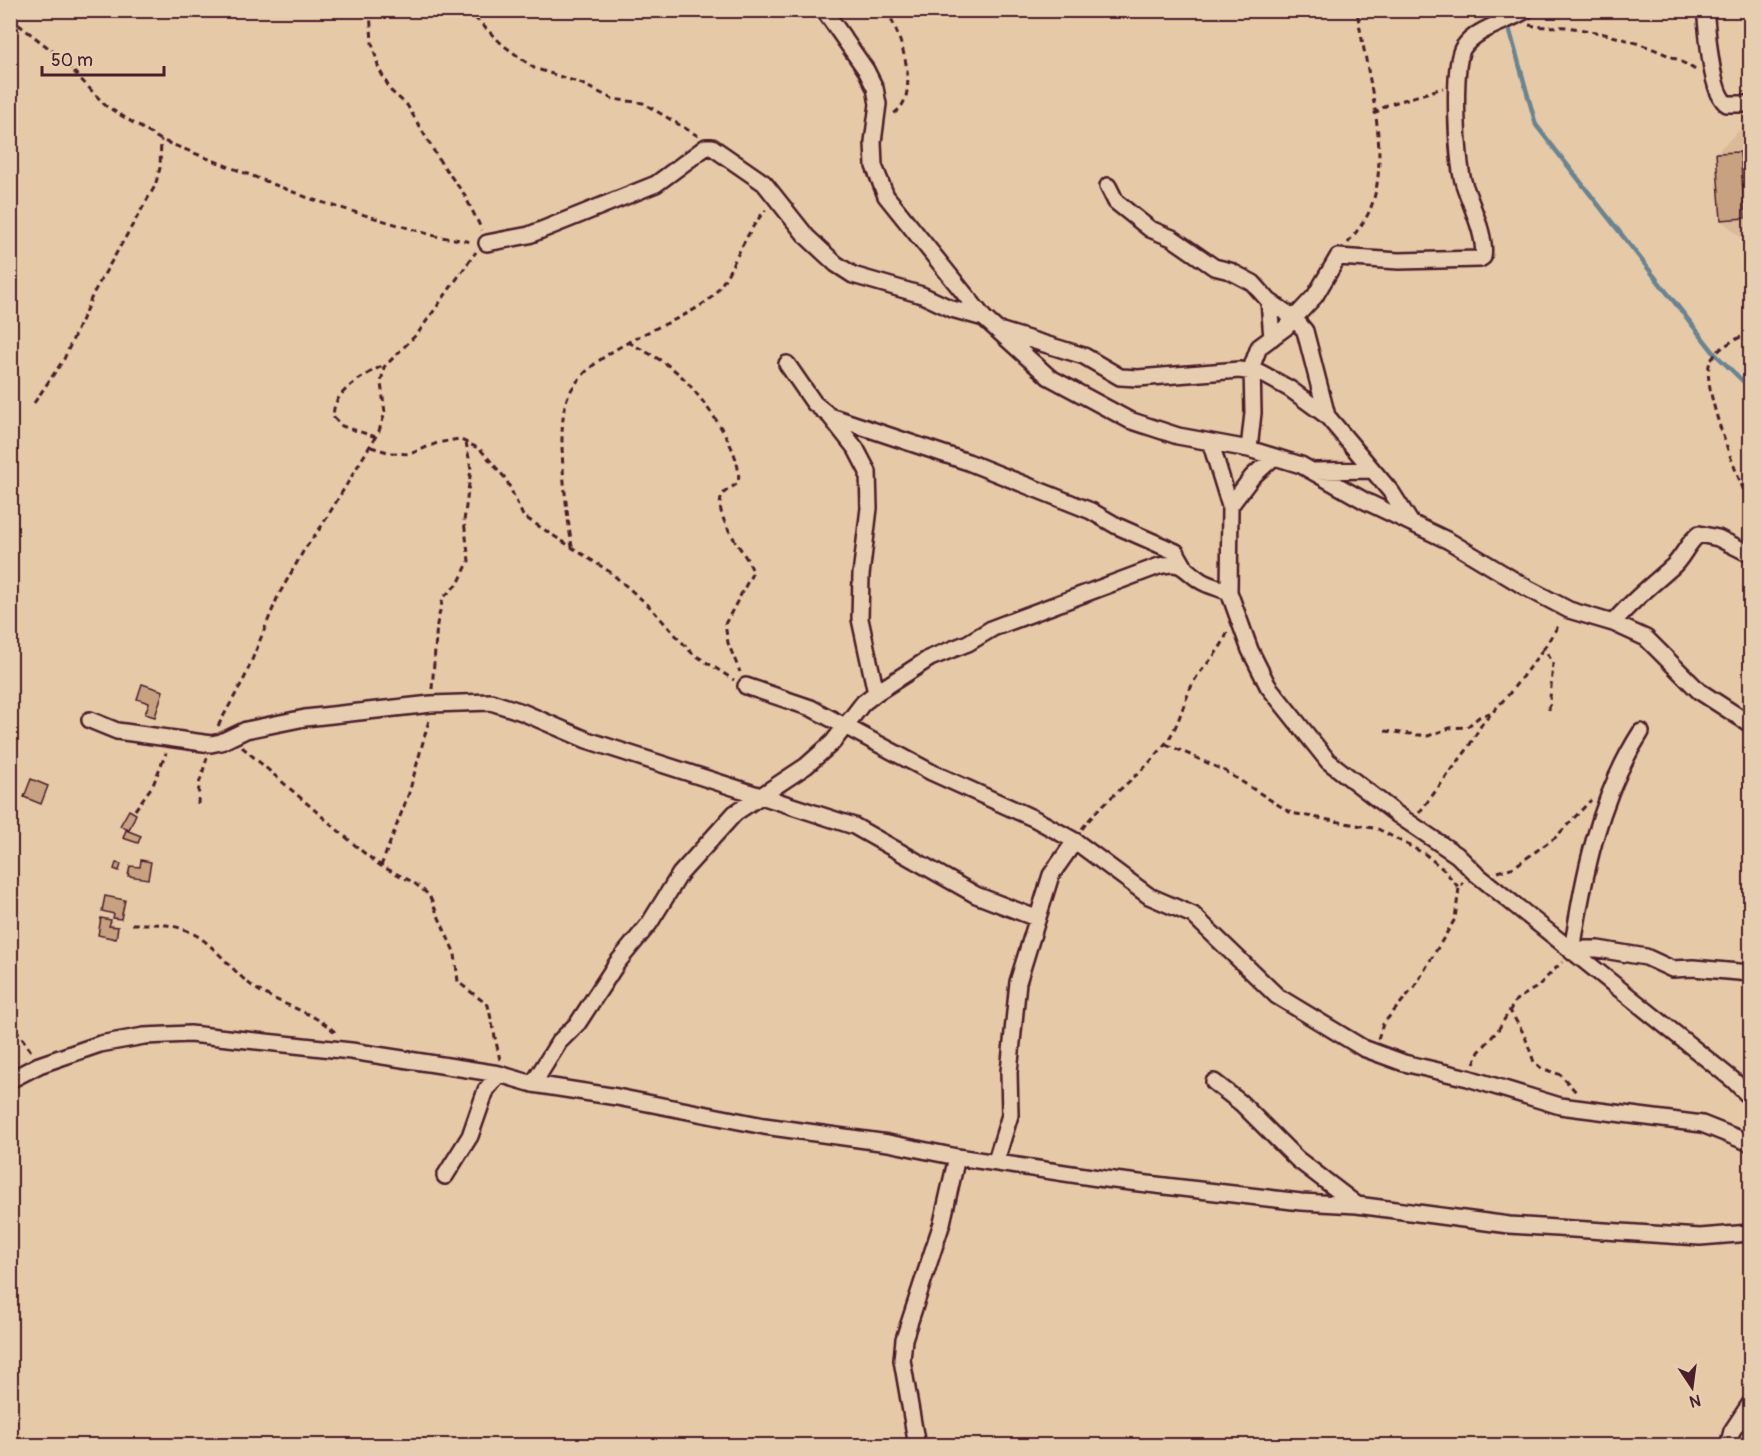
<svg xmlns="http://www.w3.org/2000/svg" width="1761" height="1456" viewBox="0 0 1761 1456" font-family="Pangolin,sans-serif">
<rect width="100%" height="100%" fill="#e6c9a7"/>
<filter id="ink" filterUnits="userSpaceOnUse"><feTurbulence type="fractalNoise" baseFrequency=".0167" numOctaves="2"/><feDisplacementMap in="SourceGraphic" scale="12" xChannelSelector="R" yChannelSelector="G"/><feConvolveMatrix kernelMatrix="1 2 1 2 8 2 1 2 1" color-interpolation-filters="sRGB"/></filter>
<g filter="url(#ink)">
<path fill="#daba99" d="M 1750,120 L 1750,246 L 1721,220 L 1716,153 Z"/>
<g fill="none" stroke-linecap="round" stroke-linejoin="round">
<path stroke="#678493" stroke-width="4.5" d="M 1504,10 L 1536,125 L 1715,354 L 1750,388"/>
</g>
<path fill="#c7a180" stroke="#4a1f2b" stroke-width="1.5" d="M 1740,152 L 1745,218 L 1721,220 L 1716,153 Z
M 142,684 L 163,691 L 155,717 L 145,714 L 149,703 L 137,699 Z
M 31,779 L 48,786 L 41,804 L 24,797 Z
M 129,810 L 136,814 L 129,830 L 120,826 Z
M 126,830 L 141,836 L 138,843 L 123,838 Z
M 141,860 L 151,862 L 148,879 L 128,876 L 130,866 L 140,867 Z
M 116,863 L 121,864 L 119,871 L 114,869 Z
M 105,896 L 125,900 L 121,919 L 113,918 L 114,914 L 102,911 Z
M 101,918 L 111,920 L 109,926 L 118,927 L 116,939 L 98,935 Z"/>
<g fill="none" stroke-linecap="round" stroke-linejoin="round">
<defs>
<path id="minor" d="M 824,10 L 866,70 L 875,88 L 878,104 L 873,142 L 874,166 L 886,196 L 984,318 L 1049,377 L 1129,420 L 1178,436 L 1249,449 L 1301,465 L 1365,501 L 1449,541 L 1527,588 L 1569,610 L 1613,623 L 1646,638 L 1699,691 L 1750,724
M 1705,10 C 1708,31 1710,93 1727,104 L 1750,104
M 1108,186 L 1116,202 L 1150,229 L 1172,238 L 1214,267 L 1230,271 L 1253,283 L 1269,301 L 1294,318 L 1305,331 L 1327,416 L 1392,493 L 1411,523
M 487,243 L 529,235 L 656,184 L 706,147 L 712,147 L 764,183 L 807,237 L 836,264 L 853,275 L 922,295 L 952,309 L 984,318
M 1269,301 L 1272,338
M 1002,331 L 1084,356 L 1120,377 L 1138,378 L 1239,370 L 1261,373 L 1290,389 L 1327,416
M 787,364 L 814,403 L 830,416 L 856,449 L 868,472 L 869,508 L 861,575 L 860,619 L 876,693
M 830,416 L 968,462 L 1091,511 L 1117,526 L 1176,552 L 1184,566
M 1211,444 L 1230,506 L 1229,592 L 1250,650 L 1268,686 L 1328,761 L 1398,815 L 1457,855 L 1475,873 L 1733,1080 L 1750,1097
M 1249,449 L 1253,413 L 1252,366 L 1259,347 L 1285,328 L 1315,296 L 1338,257 L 1399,261 L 1480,259 L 1483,257 C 1487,237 1469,201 1463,181 C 1457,160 1452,64 1463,48 C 1476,28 1506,23 1526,10
M 1315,471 L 1372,470
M 1230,506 L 1252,477 L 1274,457
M 1613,623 C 1631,601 1651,586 1672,567 C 1683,558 1687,543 1699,534 L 1718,538 L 1750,554
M 746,686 L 811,708 L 931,772 L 1035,819 L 1075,841 L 1149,896 L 1193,915 L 1277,996 L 1363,1048 L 1404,1063 L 1468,1078 L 1560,1106 L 1702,1124 L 1750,1143
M 90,720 L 117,731 L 211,744 L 221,742 L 246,730 L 305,718 L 431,704 L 491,702 L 522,712 L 587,740 L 854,826 L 976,895 L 1036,918
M 1572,952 C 1583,877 1599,797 1641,732
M 1572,952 L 1582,949 L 1598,949 L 1646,957 L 1672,969 L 1693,968 L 1750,973
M 10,1080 L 39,1065 L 100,1044 L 144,1036 L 190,1034 L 351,1051 L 499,1074 L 533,1084 L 617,1097 L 764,1126 L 888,1143 L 957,1157 L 1105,1179 L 1301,1202 L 1357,1205 L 1509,1225 L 1700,1237 L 1750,1233
M 1214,1082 L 1241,1103 L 1297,1159 L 1357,1205
M 533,1084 L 559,1042 L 578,1023 L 617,963 L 649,924 L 680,874 L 735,813 L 806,766 L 833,742 L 863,703 L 876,693 L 930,658 L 968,643 L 993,628 L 1159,566 C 1185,560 1182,569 1201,581 C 1209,586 1220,588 1229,592
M 996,1161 L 1010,1115 L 1009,1072 L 1018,982 L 1051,875 L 1075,841
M 445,1176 L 470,1136 L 486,1090 L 499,1074
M 917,1446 L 902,1360 L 904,1339 L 942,1223 L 957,1157
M 1728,1446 L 1732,1431 L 1750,1404"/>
</defs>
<use href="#minor" stroke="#4a1f2b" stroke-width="20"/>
<path stroke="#4a1f2b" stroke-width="3" stroke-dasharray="6 4.5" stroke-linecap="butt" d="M 370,10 L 372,43 L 379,69 L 391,91 L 407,105 L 441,163 L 464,194 L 482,230
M 467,10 L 503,45 L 534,68 L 580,83 L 613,99 L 643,103 L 698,136
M 887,10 C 900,35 923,96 893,114
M 10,18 L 59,56 L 106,106 L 161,140 L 311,199 L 435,236 L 473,242
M 1529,25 C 1542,28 1554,26 1566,27 C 1610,33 1660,47 1697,71
M 1374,114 L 1387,105 L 1443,88
M 1348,243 C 1355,233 1364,223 1369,212 C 1394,156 1365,69 1357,10
M 1750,332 C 1736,340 1718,346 1710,362 C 1700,386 1739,480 1750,505
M 628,342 C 648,353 671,364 686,381 C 706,404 744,452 738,483 C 733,487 726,490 723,494 C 710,516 747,552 753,572 L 725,624 L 728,643 L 740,672
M 34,403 L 64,359 L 94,292 L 155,186 L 160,168 L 161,140
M 376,437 L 342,426 L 334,418 C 329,393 365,375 384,365
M 371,447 L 391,453 L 410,454 L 437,443 L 459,439 L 480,449 L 506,479 L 523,516 L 610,572 L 648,605 L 692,653 L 734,680
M 572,547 C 567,514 554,422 569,394 C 581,371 605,355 627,343 C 652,328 683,319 707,301 C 729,285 742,234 766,210
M 432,689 L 437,624 L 443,598 L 459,582 L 469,561 L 464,521 L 471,469 L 466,442
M 1549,710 L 1553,663 L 1544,648 L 1560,623
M 218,726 L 245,677 L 278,596 L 304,550 L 321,527 L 379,431 L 385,413 L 381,383 L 384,367 L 418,333 L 476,252
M 1385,731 L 1428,736 L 1450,728 L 1467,727 L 1479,717 L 1490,713
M 1166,744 L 1225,771 L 1291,813 L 1378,829 L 1425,854 L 1444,870 L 1459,888
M 242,747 L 363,852 L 381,866 L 413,882 L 429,895 L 455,954 L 458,982 L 488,1005 L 500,1060
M 198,804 L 199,784 L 207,758
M 135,810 L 153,785 L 166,753
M 1419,813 L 1466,751 L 1482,724 L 1509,694 L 1544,648
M 1082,829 C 1105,797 1141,777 1165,744 C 1181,724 1183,699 1196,678 C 1206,663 1223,649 1227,632
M 381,866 L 409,793 L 429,720
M 1498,872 L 1514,867 L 1556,837 L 1591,800
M 132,924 C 148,924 167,923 183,929 C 217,941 233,978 265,994 C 290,1008 315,1013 337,1034
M 1509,1009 L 1524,1034 L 1534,1062 L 1541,1068 L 1561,1075 L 1576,1092
M 10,1020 L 32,1053
M 1378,1039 L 1383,1024 L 1415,986 L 1455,919 L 1459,888 L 1463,883
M 1474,1064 L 1479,1052 L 1498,1030 L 1516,1000 L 1537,987 L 1562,962"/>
<use href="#minor" stroke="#e8ceb0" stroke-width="15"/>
</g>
</g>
<rect width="1761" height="1456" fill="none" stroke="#e8ceb0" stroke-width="36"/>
<rect x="18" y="18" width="1725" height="1420" fill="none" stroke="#4a1f2b" stroke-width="2" filter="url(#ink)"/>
<g transform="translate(1692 1387) rotate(167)" stroke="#e8ceb0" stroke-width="4.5" paint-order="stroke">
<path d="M0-4.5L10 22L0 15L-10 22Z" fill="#4a1f2b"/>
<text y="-9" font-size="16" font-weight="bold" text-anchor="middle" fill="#4a1f2b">N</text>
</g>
<path d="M42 66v9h122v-9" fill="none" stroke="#4a1f2b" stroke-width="3"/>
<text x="51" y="66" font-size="18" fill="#4a1f2b" stroke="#e8ceb0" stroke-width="4.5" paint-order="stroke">50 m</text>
</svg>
